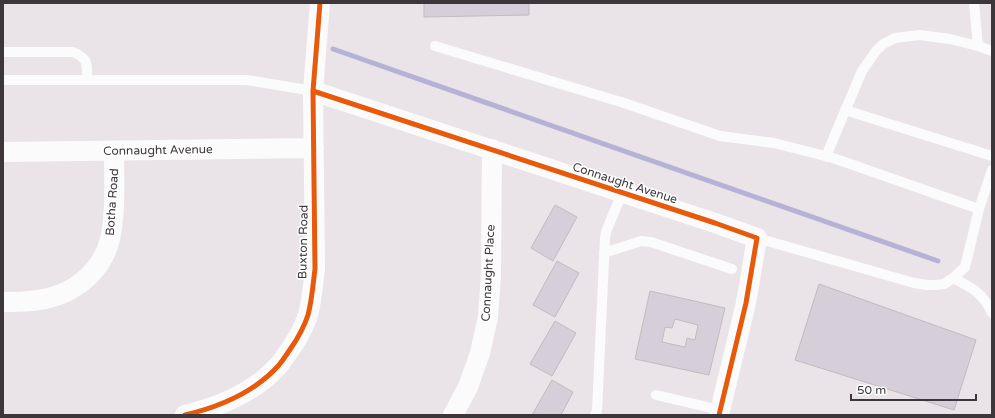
<svg xmlns="http://www.w3.org/2000/svg" width="995" height="418" viewBox="0 0 995 418" font-family="'Varela Round',sans-serif">
<rect width="100%" height="100%" fill="#eae4e8"/>
<g fill="none" stroke-linecap="round" stroke-linejoin="round">
<path stroke="#b6b2d7" stroke-width="5" d="M 333,49 L 938,261"/>
</g>
<path fill="#d6ced9" stroke="#c0bcc0" fill-rule="evenodd" d="M 424,3 L 529,3 L 529,15 L 424,17 Z
M 555,205 L 577,217 L 553,261 L 531,248 Z
M 557,261 L 579,273 L 555,317 L 533,305 Z
M 819,284 L 976,340 L 954,410 L 795,360 Z
M 650,291 L 725,308 L 709,375 L 635,359 ZM 675,319 L 698,325 L 695,340 L 687,338 L 685,347 L 662,342 L 665,327 L 672,328 Z
M 555,321 L 576,333 L 552,376 L 530,364 Z
M 552,380 L 573,392 L 561,415 L 532,415 Z"/>
<g fill="none" stroke-linecap="round" stroke-linejoin="round">
<path stroke="#fcfbfc" stroke-width="10" d="M 974,3 L 978,46
M 435,46 L 624,103 L 720,136 L 774,143 L 833,158 L 979,209
M 3,52 L 73,52 C 89,59 87,64 87,80
M 3,80 L 247,80 L 313,91
M 845,110 L 992,156
M 827,157 L 829,149 L 862,71 L 876,51 L 883,44 L 895,38 L 919,35 L 950,39 L 978,46 L 992,51
M 757,238 L 914,283 L 927,285 L 936,285 L 944,284 L 953,278 L 965,267 L 979,209 L 992,170
M 604,253 L 641,241 L 651,242 L 732,269
M 953,278 C 971,287 983,293 992,313
M 656,395 L 720,410
M 595,415 L 597,411 L 605,238 L 606,232 L 622,193"/>
<path stroke="#fcfbfc" stroke-width="20" d="M 313,91 L 715,223 L 757,238 L 746,303 L 719,415
M 3,152 L 314,148
M 3,302 C 18,302 34,302 49,298 C 78,291 103,269 110,239 C 116,212 114,179 114,151
M 185,415 C 219,407 255,392 279,365 C 283,360 287,354 291,348 C 298,338 304,327 308,315 C 312,300 313,284 315,269 L 313,91 L 320,3
M 453,415 L 468,387 L 480,353 L 488,317 L 491,275 L 492,149"/>
<defs>
<path id="cycleway" d="M 313,91 L 715,223 L 757,238 L 746,303 L 719,415
M 185,415 C 219,407 255,392 279,365 C 283,360 287,354 291,348 C 298,338 304,327 308,315 C 312,300 313,284 315,269 L 313,91 L 320,3"/>
</defs>
<use href="#cycleway" stroke="#fff" stroke-width="8"/>
<use href="#cycleway" stroke="#e8590c" stroke-width="5"/>
</g>
<g text-anchor="middle" stroke-width="3" stroke-linejoin="round" paint-order="stroke">
<g font-size="12" fill="#3d373b" stroke="#fff">
<text transform="translate(158 150) rotate(-1)" y="4">Connaught Avenue</text>
<text transform="translate(625 183) rotate(18)" y="4">Connaught Avenue</text>
<text transform="translate(112 202) rotate(-86)" y="4">Botha Road</text>
<text transform="translate(303 242) rotate(-89)" y="4">Buxton Road</text>
<text transform="translate(488 273) rotate(-87)" y="4">Connaught Place</text>
</g>
</g>
<rect width="995" height="418" fill="none" stroke="#3d373b" stroke-width="8"/>
<path d="M851 394v6h125v-6" fill="none" stroke="#3d373b" stroke-width="2"/>
<text x="857" y="394" font-size="12" fill="#3d373b" stroke="#ffffff" stroke-width="3" paint-order="stroke">50 m</text>
</svg>
